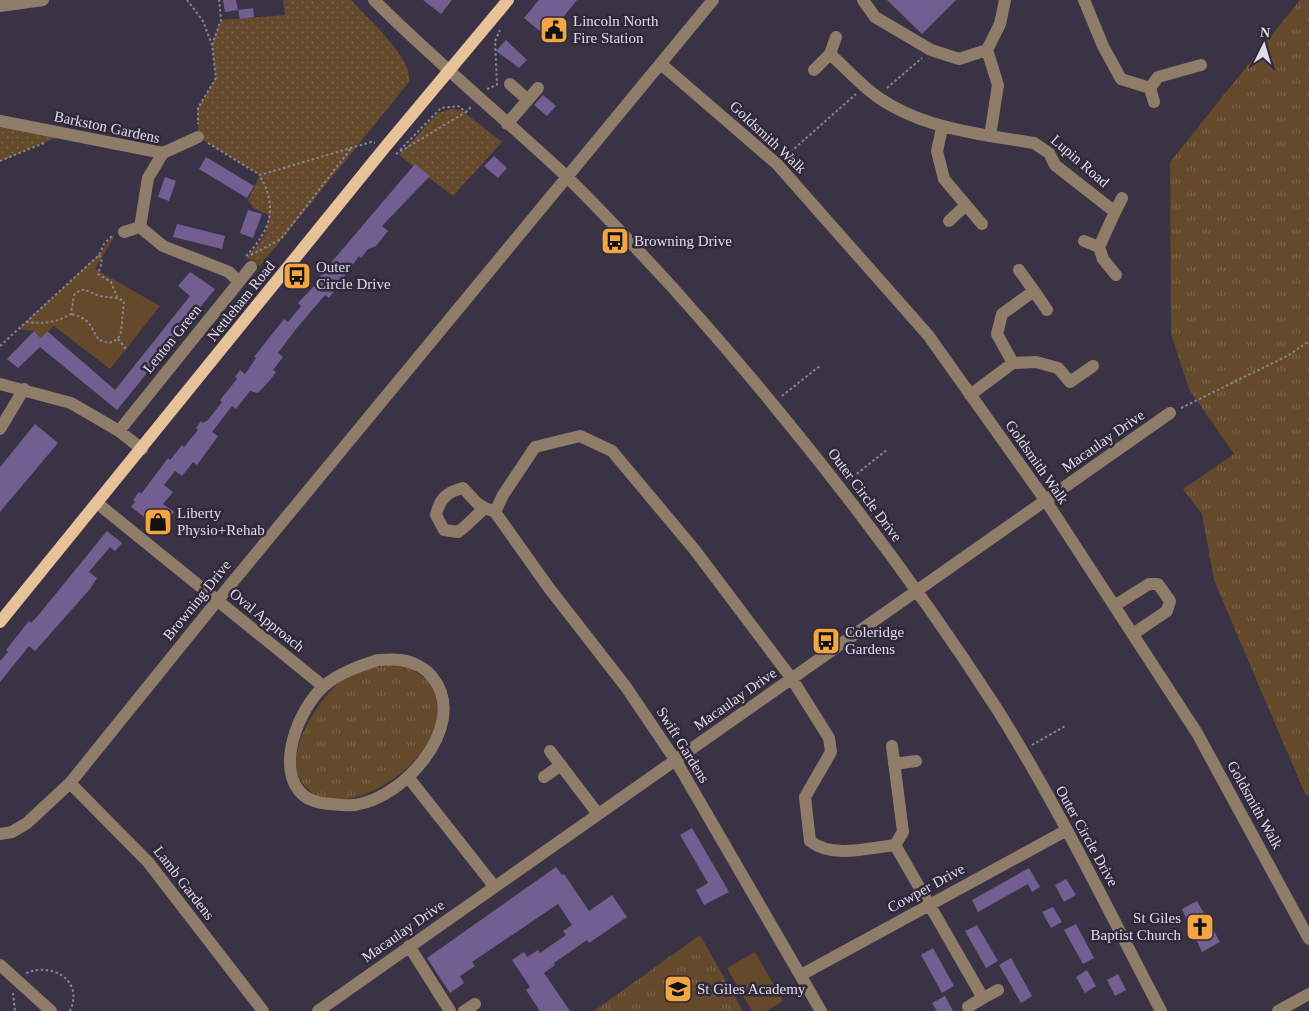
<svg xmlns="http://www.w3.org/2000/svg" width="1309" height="1011" viewBox="0 0 1309 1011" font-family="Georgia,serif">
<defs>
<pattern id="grass-dots" width="8" height="8" patternUnits="userSpaceOnUse" patternTransform="scale(1.25)"><rect width="8" height="8" fill="#64492b"/><path d="M2 2h.1M6 6h.1" fill="none" stroke="#7a634a" stroke-width="1.8" stroke-linecap="round"/></pattern>
<pattern id="park-tufts" width="24" height="20" patternUnits="userSpaceOnUse" patternTransform="scale(1.25)"><rect width="24" height="20" fill="#64492b"/><path d="M3 7l-1-3M5 7V3M7 7l1-3M15 17l-1-3M17 17v-4M19 17l1-3" fill="none" stroke="#7a634a"/></pattern>
</defs>
<rect width="100%" height="100%" fill="#3a3345"/>
<path fill="url(#grass-dots)" d="M 283,0 L 351,0 C 366,17 414,59 409,82 L 260,266 L 246,257 C 262,242 267,237 269,215 L 253,208 L 248,200 L 260,175 L 198,137 L 198,108 L 216,78 L 212,45 L 221,20 L 285,15 Z
M 451,109 L 461,110 L 502,142 L 453,196 L 399,155 L 438,113 Z
M 0,121 L 65,134 L 0,161 Z"/>
<path fill="url(#park-tufts)" d="M 1300,0 L 1309,0 L 1309,794 L 1306,796 L 1214,580 L 1202,514 L 1183,489 L 1234,454 L 1189,389 L 1171,334 L 1170,162 Z
M 400,664 C 411,669 424,675 431,685 C 464,740 371,814 319,798 C 315,796 310,791 307,788 C 277,762 316,702 339,683 C 357,669 378,666 400,664 Z
M 700,935 L 743,1011 L 594,1011 Z"/>
<path fill="#64492b" d="M 113,235 L 114,237 L 95,269 L 160,306 L 110,369 L 54,326 L 41,338 L 34,331 L 18,329 L 99,255 Z
M 755,952 L 783,1001 L 767,1011 L 752,1011 L 727,968 Z
M 692,985 L 707,1011 L 646,1011 Z"/>
<path fill="#735e91" d="M 223,0 L 236,0 L 238,10 L 225,12 Z
M 423,0 L 452,0 L 441,14 Z
M 539,0 L 577,0 L 547,37 L 524,18 Z
M 887,0 L 956,0 L 922,34 Z
M 253,8 L 254,17 L 240,19 L 238,10 Z
M 506,40 L 527,60 L 519,68 L 496,51 Z
M 543,95 L 556,106 L 547,116 L 534,105 Z
M 494,156 L 507,168 L 498,178 L 484,166 Z
M 206,157 L 254,186 L 247,198 L 199,169 Z
M 415,164 L 430,176 L 382,226 L 388,231 L 376,246 L 368,249 L 361,258 L 359,256 L 329,298 L 325,295 L 296,329 L 278,353 L 283,357 L 273,370 L 276,372 L 270,380 L 258,393 L 250,391 L 236,409 L 232,406 L 212,432 L 218,436 L 197,465 L 193,462 L 182,476 L 175,471 L 164,485 L 173,492 L 163,504 L 174,512 L 160,529 L 131,507 L 135,502 L 133,500 L 139,492 L 141,494 L 168,458 L 170,460 L 182,445 L 184,447 L 198,430 L 196,428 L 201,421 L 203,423 L 208,420 L 222,402 L 220,400 L 237,379 L 235,377 L 240,370 L 245,374 L 256,358 L 254,357 L 284,319 L 288,322 L 301,306 L 298,303 L 320,280 L 318,279 L 324,271 Z
M 165,177 L 176,181 L 169,201 L 158,197 Z
M 248,210 L 262,214 L 253,238 L 240,233 Z
M 177,224 L 225,236 L 222,249 L 173,237 Z
M 190,272 L 215,289 L 117,410 L 40,347 L 18,368 L 7,359 L 34,331 L 41,338 L 47,331 L 115,390 L 190,296 L 178,286 Z
M 35,424 L 58,443 L 0,512 L 0,467 Z
M 107,531 L 122,543 L 115,551 L 110,547 L 89,572 L 97,578 L 90,589 L 35,651 L 29,646 L 0,682 L 0,661 L 8,652 L 6,650 L 29,621 L 31,623 L 36,618 Z
M 692,828 L 729,892 L 704,905 L 696,890 L 708,883 L 680,835 Z
M 556,867 L 562,875 L 564,874 L 589,911 L 612,895 L 627,917 L 589,943 L 587,940 L 554,963 L 555,965 L 544,973 L 570,1011 L 540,1011 L 526,990 L 530,987 L 512,960 L 524,952 L 527,957 L 538,950 L 540,953 L 566,935 L 563,931 L 572,925 L 558,904 L 472,962 L 475,966 L 460,976 L 464,983 L 450,993 L 427,958 Z
M 1029,868 L 1040,887 L 1032,892 L 1028,884 L 978,912 L 972,900 Z
M 1066,879 L 1076,895 L 1064,902 L 1055,885 Z
M 1197,901 L 1220,942 L 1202,952 L 1182,909 Z
M 1053,907 L 1062,922 L 1051,928 L 1042,912 Z
M 1076,924 L 1094,958 L 1083,964 L 1064,930 Z
M 977,925 L 998,961 L 986,968 L 965,931 Z
M 933,948 L 954,986 L 942,993 L 921,955 Z
M 1011,958 L 1032,996 L 1021,1003 L 999,965 Z
M 1087,970 L 1096,986 L 1085,993 L 1076,977 Z
M 1118,974 L 1126,990 L 1115,996 L 1107,980 Z
M 945,996 L 953,1011 L 937,1011 L 932,1003 Z"/>
<g fill="none" stroke-linecap="round" stroke-linejoin="round">
<path stroke="#8a8494" stroke-width="2" stroke-dasharray="2.5 2.5" stroke-linecap="butt" d="M 187,0 L 203,21 L 212,45 L 216,78 L 198,108 L 198,124
M 212,45 L 221,20 L 219,0
M 887,88 L 922,58
M 487,89 L 497,85 L 495,41 L 500,30
M 208,143 L 260,175 L 371,142 L 375,143
M 400,150 L 441,108 L 458,106 L 466,112 L 471,107
M 396,154 L 466,112
M 787,155 L 856,94
M 0,161 L 44,143
M 99,255 L 102,262 L 98,274 L 111,282 L 117,297
M 251,255 L 281,239 L 352,147
M 246,256 C 271,230 278,207 260,176
M 26,322 C 44,324 55,323 71,314 L 74,295 L 80,290 C 88,289 92,294 100,296 C 109,298 115,296 124,301 L 121,332 L 118,339 L 109,343 L 99,340 C 89,325 91,319 71,314
M 118,339 L 126,349
M 0,346 L 99,255 L 104,244 L 113,235
M 782,396 L 821,365
M 1181,408 L 1289,355 L 1309,341
M 849,480 L 888,449
M 1032,745 L 1065,726
M 26,973 C 53,962 84,981 70,1011
M 13,993 L 15,1011"/>
<path stroke="#8f7d69" stroke-width="12" d="M 374,0 C 435,61 502,116 565,175 C 602,211 638,250 673,288 C 791,420 901,560 997,709 C 1058,806 1108,910 1161,1011
M 863,0 L 875,17 L 931,50 L 959,59 L 987,50 L 1000,24 L 1005,0
M 1084,0 L 1103,46 L 1121,79 L 1150,88 L 1158,77 L 1201,65
M 0,6 L 43,0
M 987,50 L 998,85 L 990,136 L 1034,143 L 1049,153 L 1055,165 L 1115,212 L 1099,247 L 1103,259 L 1116,275
M 830,54 L 836,37
M 661,64 L 777,164 L 928,335 L 1046,501 L 1197,733 L 1309,939
M 814,70 L 830,54 C 846,68 861,86 879,98 C 913,121 950,129 990,136
M 510,84 L 528,100
M 1150,88 L 1154,102
M 0,121 L 163,153 L 148,178 L 140,227 L 163,246 L 229,272 L 239,282
M 507,124 L 538,88
M 942,128 L 937,151 L 944,179 L 982,224
M 163,153 L 198,137
M 1115,212 L 1122,198
M 949,221 L 966,205
M 124,232 L 140,227
M 1084,241 L 1099,247
M 1019,270 L 1034,291
M 1013,363 L 997,334 L 1002,314 L 1034,291 L 1047,310
M 0,384 L 71,403 L 119,431 L 142,449
M 970,395 L 1013,363 L 1036,362 L 1058,368 L 1070,382 L 1093,366
M 0,429 L 24,389
M 119,431 L 251,267
M 97,503 L 323,686
M 485,508 L 477,503 L 463,488 C 447,492 440,498 436,515 L 444,530 L 458,532 C 468,525 475,516 485,508 L 495,512
M 495,512 L 503,495 L 535,447 L 580,436 L 612,451 L 694,549 L 792,679 L 829,738 L 831,752 L 805,797 L 810,841 C 833,859 868,848 895,845 L 983,998 L 998,990
M 495,512 L 549,588 L 626,687 L 676,761 L 821,1011
M 1114,606 L 1149,584 L 1158,584 L 1170,601 L 1167,611 L 1133,634
M 378,660 C 385,660 393,659 401,660 C 413,662 426,668 433,678 C 472,727 395,810 343,805 C 329,804 314,804 303,795 C 274,769 299,708 324,686 C 339,673 359,666 378,660 Z
M 892,746 L 903,832 L 895,845
M 550,751 L 598,814
M 894,764 L 916,761
M 408,777 L 494,886
M 544,777 L 561,765
M 70,783 L 148,862 L 263,1011
M 0,834 L 12,832 L 27,823 L 70,783 L 217,601 L 713,0
M 409,946 L 450,1011
M 0,965 L 51,1011
M 801,975 L 1067,830
M 968,1007 L 983,998
M 318,1011 L 1170,413
M 464,1011 L 475,1004
M 1278,1011 L 1309,994"/>
<path stroke="#e7c298" stroke-width="12" d="M 0,622 L 386,146 L 508,0"/>
</g>
<defs>
<symbol id="civic-square" viewBox="-11 -11 22 22"><rect x="-9" y="-9" width="18" height="18" rx="4" fill="#f2a540" stroke="#30293b"/><path d="M-.6-6.5H3V-4.5H.6V-3L4-1V1h2V6H-6V1h2V-1L-.6-3ZM-1.2 2.5V6h2.4V2.5Z" fill="#111"/></symbol>
<symbol id="bus-square" viewBox="-11 -11 22 22"><rect x="-9" y="-9" width="18" height="18" rx="4" fill="#f2a540" stroke="#30293b"/><path d="M-5-6H5V4H4V6H2V4H-2V6H-4V4H-5ZM-3.5-4V0h7V-4ZM-3.5 1.2v1.5H-2V1.2ZM2 1.2v1.5H3.5V1.2Z" fill="#111"/></symbol>
<symbol id="shop-square" viewBox="-11 -11 22 22"><rect x="-9" y="-9" width="18" height="18" rx="4" fill="#f2a540" stroke="#30293b"/><path d="M-5-2.5h2.3a2.7 3.5 0 0 1 5.4 0H5L5.5 6h-11ZM-1.5-2.5h3a1.5 2.3 0 0 0-3 0Z" fill="#111"/></symbol>
<symbol id="church-square" viewBox="-11 -11 22 22"><rect x="-9" y="-9" width="18" height="18" rx="4" fill="#f2a540" stroke="#30293b"/><path d="M-1.2-6h2.4v3.5h3.3v2.4h-3.3V6h-2.4V-.1h-3.3v-2.4h3.3Z" fill="#111"/></symbol>
<symbol id="school-square" viewBox="-11 -11 22 22"><rect x="-9" y="-9" width="18" height="18" rx="4" fill="#f2a540" stroke="#30293b"/><path d="M0-5L7-2L0 1L-7-2ZM-4 1L0 2.5L4 1V4Q0 6-4 4Z" fill="#111"/></symbol>
</defs>
<g fill-rule="evenodd">
<use href="#civic-square" x="538" y="14" width="32" height="32"/>
<use href="#bus-square" x="599" y="225" width="32" height="32"/>
<use href="#bus-square" x="281" y="260" width="32" height="32"/>
<use href="#shop-square" x="142" y="506" width="32" height="32"/>
<use href="#bus-square" x="810" y="625" width="32" height="32"/>
<use href="#church-square" x="1184" y="911" width="32" height="32"/>
<use href="#school-square" x="662" y="973" width="32" height="32"/>
</g>
<g text-anchor="middle" stroke-width="5" stroke-linejoin="round" paint-order="stroke">
<g font-size="15" fill="#e0dbe7" stroke="#30293b" text-anchor="start">
<text x="573" y="26">Lincoln North<tspan x="573" dy="17">Fire Station</tspan></text>
<text x="634" y="246">Browning Drive</text>
<text x="316" y="272">Outer<tspan x="316" dy="17">Circle Drive</tspan></text>
<text x="177" y="518">Liberty<tspan x="177" dy="17">Physio+Rehab</tspan></text>
<text x="845" y="637">Coleridge<tspan x="845" dy="17">Gardens</tspan></text>
<text x="1181" y="923" text-anchor="end">St Giles<tspan x="1181" dy="17">Baptist Church</tspan></text>
<text x="697" y="994">St Giles Academy</text>
</g>
<g font-size="15" fill="#e0dbe7" stroke="#30293b">
<text transform="translate(107 127) rotate(12)" y="5">Barkston Gardens</text>
<text transform="translate(768 137) rotate(43)" y="5">Goldsmith Walk</text>
<text transform="translate(1080 161) rotate(41)" y="5">Lupin Road</text>
<text transform="translate(241 301) rotate(-51)" y="5">Nettleham Road</text>
<text transform="translate(172 339) rotate(-51)" y="5">Lenton Green</text>
<text transform="translate(1103 441) rotate(-35)" y="5">Macaulay Drive</text>
<text transform="translate(1037 462) rotate(55)" y="5">Goldsmith Walk</text>
<text transform="translate(865 495) rotate(53)" y="5">Outer Circle Drive</text>
<text transform="translate(197 600) rotate(-51)" y="5">Browning Drive</text>
<text transform="translate(267 620) rotate(39)" y="5">Oval Approach</text>
<text transform="translate(735 699) rotate(-35)" y="5">Macaulay Drive</text>
<text transform="translate(683 745) rotate(58)" y="5">Swift Gardens</text>
<text transform="translate(1255 805) rotate(61)" y="5">Goldsmith Walk</text>
<text transform="translate(1087 836) rotate(61)" y="5">Outer Circle Drive</text>
<text transform="translate(184 883) rotate(52)" y="5">Lamb Gardens</text>
<text transform="translate(926 888) rotate(-29)" y="5">Cowper Drive</text>
<text transform="translate(403 931) rotate(-35)" y="5">Macaulay Drive</text>
</g>
</g>
<g transform="translate(1264 45) rotate(5)" stroke="#30293b" stroke-width="4" paint-order="stroke">
<path d="M0-4L9 19L0 12L-9 19Z" fill="#e0dbe7"/>
<text y="-8" font-size="14" font-weight="bold" text-anchor="middle" fill="#e0dbe7">N</text>
</g>
</svg>
